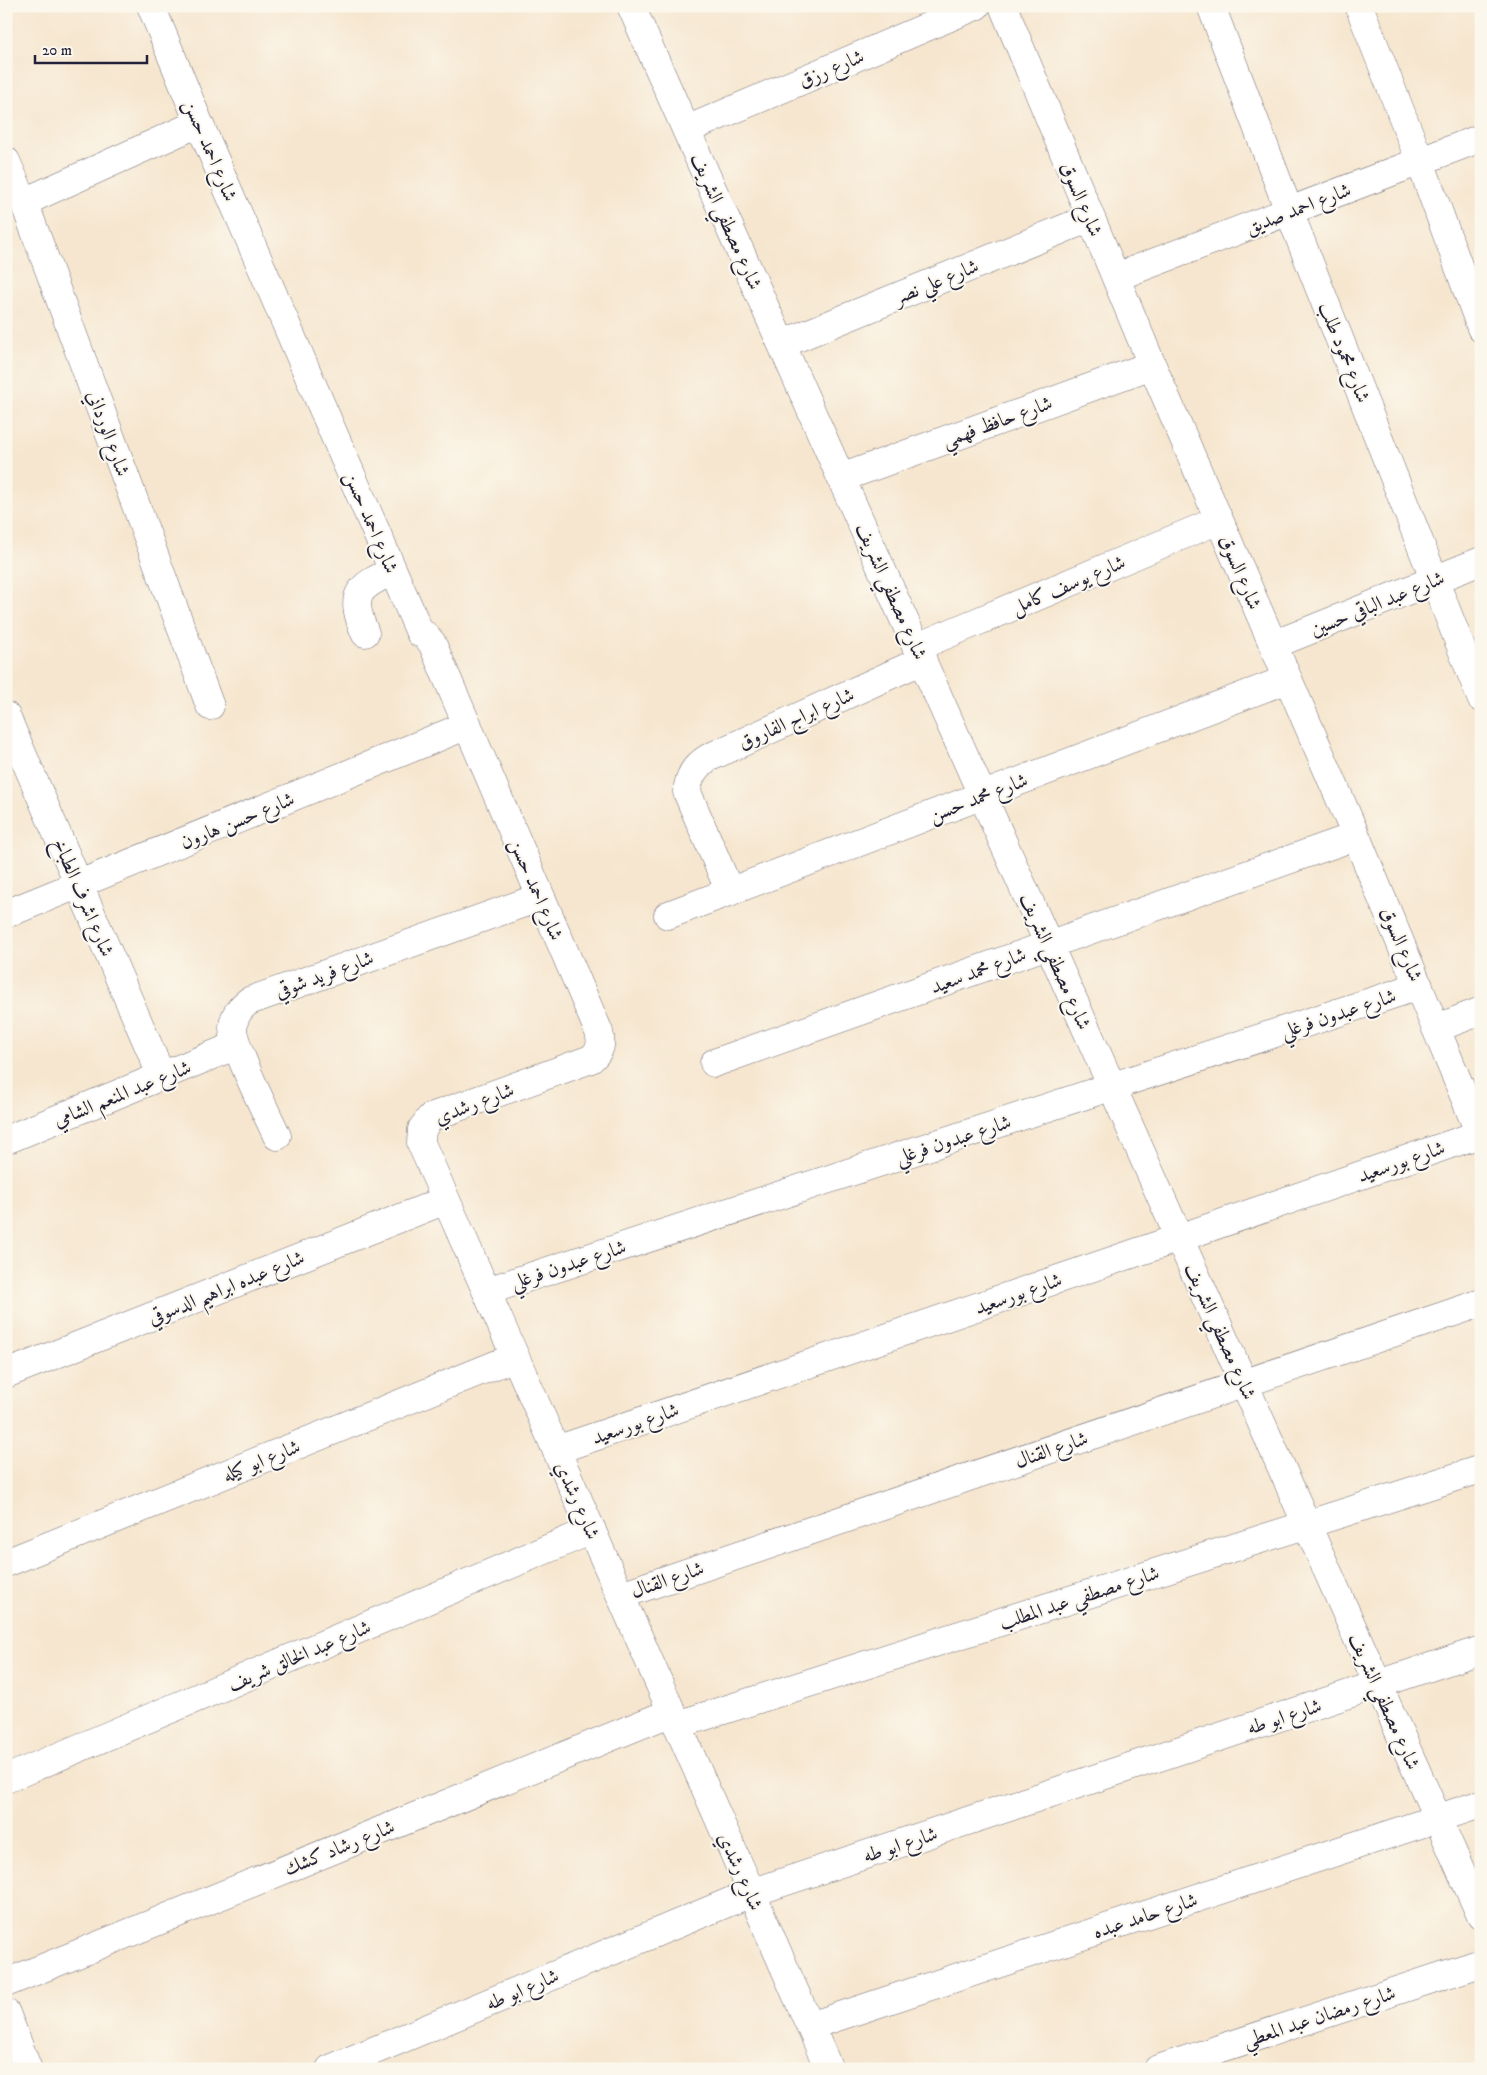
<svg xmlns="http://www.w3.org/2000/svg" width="1487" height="2075" viewBox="0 0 1487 2075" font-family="'IM FELL DW Pica',Amiri,serif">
<rect width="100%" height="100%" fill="#fbf7ec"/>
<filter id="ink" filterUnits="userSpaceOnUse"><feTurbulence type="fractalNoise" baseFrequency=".02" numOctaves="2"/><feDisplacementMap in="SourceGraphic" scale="10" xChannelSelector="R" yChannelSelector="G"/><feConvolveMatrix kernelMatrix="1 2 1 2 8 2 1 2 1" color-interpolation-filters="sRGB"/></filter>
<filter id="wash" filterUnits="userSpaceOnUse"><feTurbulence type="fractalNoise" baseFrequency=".0096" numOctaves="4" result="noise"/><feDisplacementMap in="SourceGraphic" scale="20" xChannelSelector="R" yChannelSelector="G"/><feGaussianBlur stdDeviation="1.12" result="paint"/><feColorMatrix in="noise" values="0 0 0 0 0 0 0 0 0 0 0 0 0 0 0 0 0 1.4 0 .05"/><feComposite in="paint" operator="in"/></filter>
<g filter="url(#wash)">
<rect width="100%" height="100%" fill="#f6e6cf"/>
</g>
<g filter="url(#ink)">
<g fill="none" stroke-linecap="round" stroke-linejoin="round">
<defs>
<path id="minor" d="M 151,6 L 199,123 L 420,633 L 425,635 L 432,643 L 599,1032 C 602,1044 601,1050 591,1059 L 431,1117 L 422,1129 L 421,1143 L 829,2069
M 631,6 L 1481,1916
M 1003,6 L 1152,365 L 1356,836 L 1481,1137
M 1211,6 L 1289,211 L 1481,698
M 1359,6 L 1420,161 L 1481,328
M 686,130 L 976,6
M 6,161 L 24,202 L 210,706
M 24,202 L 199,123
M 1116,277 L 1481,138
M 782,344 L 1090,218
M 841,478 L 1152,365
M 365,633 C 349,595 357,587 393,571
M 1273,645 L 1481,561
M 917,647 L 1219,520
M 6,716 L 162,1077
M 730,892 L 687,792 C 689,776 694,767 708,758 L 923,660
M 6,914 L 468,725
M 668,915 L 1288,679
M 1437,1028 L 1481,1011
M 714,1063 L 1356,836
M 277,1136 C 267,1114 233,1047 233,1027 C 234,1015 240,1008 249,1001 L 541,897
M 6,1140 L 237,1045
M 487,1291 L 1419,986
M 6,1374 L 446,1200
M 556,1450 L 1179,1238 L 1480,1134
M 6,1563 L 515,1357
M 621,1595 L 1481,1303
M 677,1725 L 1481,1469
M 6,1779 L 592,1530
M 6,1983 L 672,1712
M 6,2013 L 28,2069
M 810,2026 L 1481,1804
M 330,2069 L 751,1893 L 1481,1650
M 1158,2069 L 1481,1963"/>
</defs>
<use href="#minor" stroke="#6c676f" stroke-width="29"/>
<use href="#minor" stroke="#fff" stroke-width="28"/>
</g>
</g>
<g text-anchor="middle" stroke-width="4" stroke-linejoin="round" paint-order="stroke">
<g font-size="20" fill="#22223b" stroke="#fbf7ec">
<text transform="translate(831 68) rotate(-23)" y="7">شارع رزق</text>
<text transform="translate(211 150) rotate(67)" y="7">شارع احمد حسن</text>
<text transform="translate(1082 199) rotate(67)" y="7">شارع السوق</text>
<text transform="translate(1298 208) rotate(-21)" y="7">شارع احمد صديق</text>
<text transform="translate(727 221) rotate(66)" y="7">شارع مصطفي الشريف</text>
<text transform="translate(936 281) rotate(-22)" y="7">شارع علي نصر</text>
<text transform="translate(1345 352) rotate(68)" y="7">شارع محمود طلب</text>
<text transform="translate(997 421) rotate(-20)" y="7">شارع حافظ فهمي</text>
<text transform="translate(109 433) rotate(70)" y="7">شارع الورداني</text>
<text transform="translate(372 522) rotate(67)" y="7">شارع احمد حسن</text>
<text transform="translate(1241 572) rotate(67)" y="7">شارع السوق</text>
<text transform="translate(1068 584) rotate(-23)" y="7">شارع يوسف كامل</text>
<text transform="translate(892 591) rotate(66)" y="7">شارع مصطفي الشريف</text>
<text transform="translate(1377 603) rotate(-22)" y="7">شارع عبد الباقي حسين</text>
<text transform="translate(796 718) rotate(-24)" y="7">شارع ابراج الفاروق</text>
<text transform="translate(978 797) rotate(-21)" y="7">شارع محمد حسن</text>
<text transform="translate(237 820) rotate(-22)" y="7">شارع حسن هارون</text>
<text transform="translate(537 889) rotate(67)" y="7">شارع احمد حسن</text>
<text transform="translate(84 897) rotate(67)" y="7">شارع اشرف الطباخ</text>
<text transform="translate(1402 944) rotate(67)" y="7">شارع السوق</text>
<text transform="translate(1056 961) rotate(66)" y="7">شارع مصطفي الشريف</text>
<text transform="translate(978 970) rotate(-20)" y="7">شارع محمد سعيد</text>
<text transform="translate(324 974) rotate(-20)" y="7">شارع فريد شوقي</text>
<text transform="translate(1338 1013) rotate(-18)" y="7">شارع عبدون فرغلي</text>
<text transform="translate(122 1093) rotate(-22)" y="7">شارع عبد المنعم الشامي</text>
<text transform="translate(474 1103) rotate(-21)" y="7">شارع رشدي</text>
<text transform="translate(953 1139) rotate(-18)" y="7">شارع عبدون فرغلي</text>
<text transform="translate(1401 1161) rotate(-19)" y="7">شارع بورسعيد</text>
<text transform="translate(568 1264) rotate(-18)" y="7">شارع عبدون فرغلي</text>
<text transform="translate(226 1287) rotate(-22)" y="7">شارع عبده ابراهيم الدسوقي</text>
<text transform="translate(1018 1293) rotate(-19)" y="7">شارع بورسعيد</text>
<text transform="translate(1221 1331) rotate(66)" y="7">شارع مصطفي الشريف</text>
<text transform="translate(635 1423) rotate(-19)" y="7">شارع بورسعيد</text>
<text transform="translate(1051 1449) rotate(-19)" y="7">شارع القنال</text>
<text transform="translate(261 1460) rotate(-22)" y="7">شارع ابو كيله</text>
<text transform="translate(578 1500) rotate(66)" y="7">شارع رشدي</text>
<text transform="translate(667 1579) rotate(-19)" y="7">شارع القنال</text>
<text transform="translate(1079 1597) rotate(-18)" y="7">شارع مصطفي عبد المطلب</text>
<text transform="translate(299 1655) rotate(-23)" y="7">شارع عبد الخالق شريف</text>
<text transform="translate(1385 1701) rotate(66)" y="7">شارع مصطفي الشريف</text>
<text transform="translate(1284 1716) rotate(-18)" y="7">شارع ابو طه</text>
<text transform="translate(900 1844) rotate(-18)" y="7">شارع ابو طه</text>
<text transform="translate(339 1847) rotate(-22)" y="7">شارع رشاد كشك</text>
<text transform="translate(741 1871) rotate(66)" y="7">شارع رشدي</text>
<text transform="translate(1145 1915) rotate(-18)" y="7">شارع حامد عبده</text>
<text transform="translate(522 1989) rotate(-23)" y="7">شارع ابو طه</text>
<text transform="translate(1319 2016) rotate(-18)" y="7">شارع رمضان عبد المعطي</text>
</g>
</g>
<rect width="1487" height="2075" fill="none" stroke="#fbf7ec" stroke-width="25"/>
<path d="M35 55v8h112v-8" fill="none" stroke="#22223b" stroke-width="2.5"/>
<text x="42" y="55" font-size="15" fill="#22223b" stroke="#fbf7ec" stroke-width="4" paint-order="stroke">20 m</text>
</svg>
